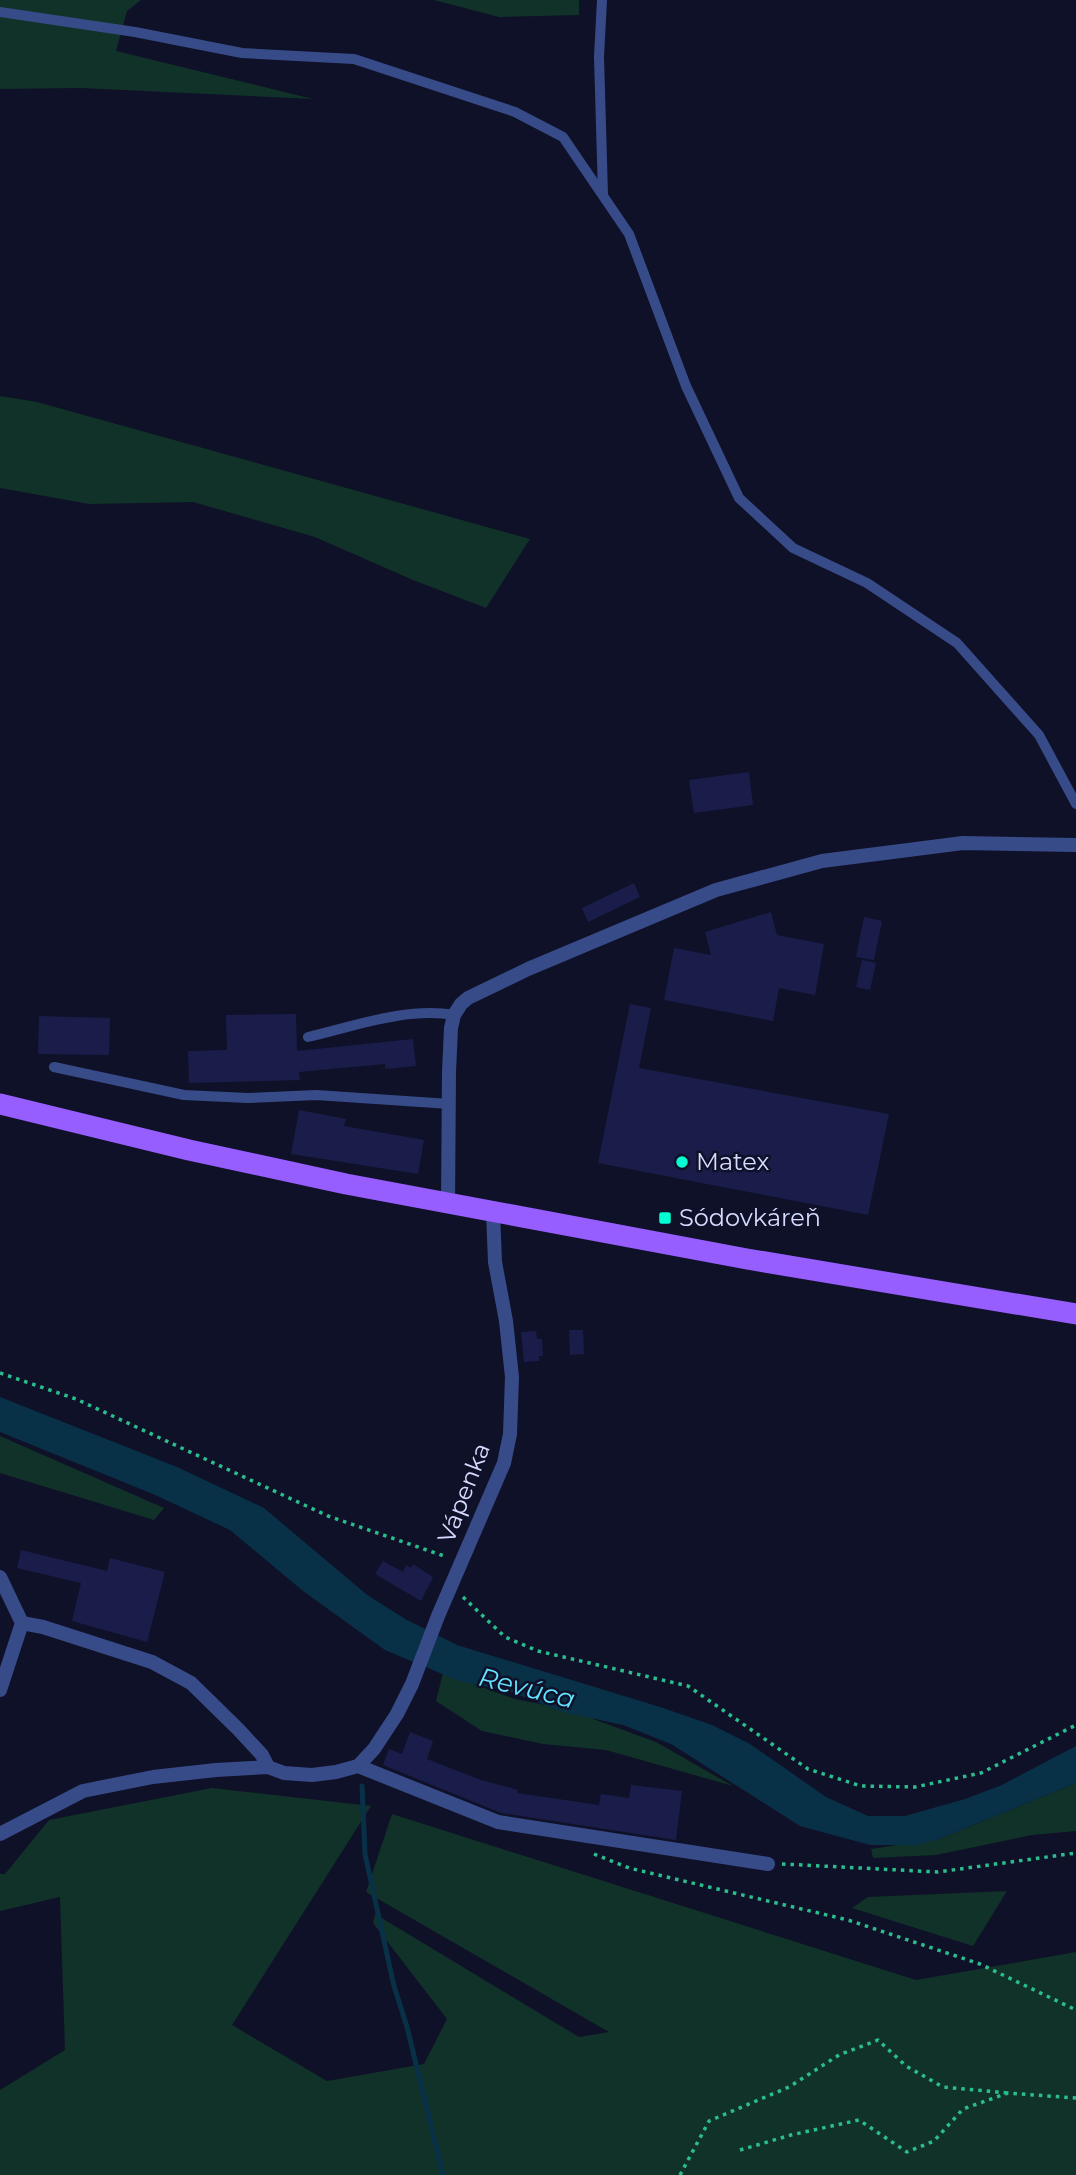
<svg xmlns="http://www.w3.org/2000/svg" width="1076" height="2175" viewBox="0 0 1076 2175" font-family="Montserrat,sans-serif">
<rect width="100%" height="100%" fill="#0f1128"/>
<path fill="#113228" d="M 0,0 L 141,0 L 127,11 L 116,51 L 313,99 L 81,88 L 0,89 Z
M 434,0 L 579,0 L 579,15 L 499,17 Z
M 0,396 L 37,402 L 530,539 L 486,608 L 413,580 L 315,537 L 193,502 L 89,504 L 0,488 Z
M 0,1436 L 164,1508 L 154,1520 L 0,1473 Z
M 443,1673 L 515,1699 L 566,1709 L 656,1742 L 733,1786 L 606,1750 L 543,1744 L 482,1731 L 436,1701 Z
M 1076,1783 L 1076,1831 L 1032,1835 L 936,1855 L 873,1858 L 871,1849 L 939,1839 Z
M 212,1788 L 371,1806 L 232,2025 L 327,2081 L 424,2064 L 447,2019 L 373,1923 L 375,1914 L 579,2037 L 609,2032 L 366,1892 L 392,1814 L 916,1980 L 1076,1952 L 1076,2175 L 0,2175 L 0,2090 L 65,2050 L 60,1897 L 0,1911 L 0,1874 L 5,1874 L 49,1820 Z
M 1007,1891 L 973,1946 L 852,1908 L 868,1897 Z"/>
<path fill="#083148" d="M 0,1397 L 177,1467 L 264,1508 L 366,1594 L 405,1619 L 457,1645 L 660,1707 L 712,1725 L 750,1744 L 826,1797 L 868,1816 L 905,1816 L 965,1799 L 1002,1785 L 1076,1746 L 1076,1783 L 939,1839 L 917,1845 L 870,1845 L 800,1826 L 671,1744 L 623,1725 L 563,1712 L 511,1692 L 459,1681 L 385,1650 L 303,1591 L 230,1530 L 153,1494 L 0,1432 Z"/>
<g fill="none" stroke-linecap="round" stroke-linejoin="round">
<path stroke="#083148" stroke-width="5" d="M 362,1786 L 365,1854 L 394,1986 L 407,2027 L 443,2175"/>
</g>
<path fill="#1a1d4a" d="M 749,772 L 753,805 L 694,813 L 689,780 Z
M 634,883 L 640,897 L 588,922 L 582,908 Z
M 771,912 L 777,935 L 824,944 L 815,995 L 779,988 L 773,1021 L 664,1000 L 674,948 L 711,955 L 705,932 Z
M 864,917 L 882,921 L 874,960 L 856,957 Z
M 862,960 L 876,963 L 870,990 L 856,987 Z
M 630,1004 L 651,1008 L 639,1068 L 889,1114 L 868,1215 L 598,1163 Z
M 296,1014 L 297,1051 L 413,1039 L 416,1066 L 385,1069 L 385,1064 L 299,1072 L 300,1080 L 189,1083 L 188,1051 L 227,1050 L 226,1015 Z
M 39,1016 L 110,1018 L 109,1055 L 38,1054 Z
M 299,1110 L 346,1119 L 344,1126 L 424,1140 L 418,1174 L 291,1154 Z
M 569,1330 L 583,1330 L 584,1354 L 570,1355 Z
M 536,1331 L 537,1339 L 542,1339 L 543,1356 L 539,1356 L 539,1361 L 524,1362 L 521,1332 Z
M 21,1550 L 107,1571 L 110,1558 L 165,1572 L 147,1642 L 72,1621 L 81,1583 L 17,1568 Z
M 383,1561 L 403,1572 L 406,1565 L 411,1568 L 413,1564 L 433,1577 L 421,1601 L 375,1574 Z
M 410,1732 L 433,1741 L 427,1759 L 481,1780 L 518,1790 L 517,1793 L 599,1805 L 601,1794 L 629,1798 L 631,1785 L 682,1791 L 676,1840 L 501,1813 L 383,1765 L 389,1749 L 402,1754 Z"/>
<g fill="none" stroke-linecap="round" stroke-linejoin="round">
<path stroke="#2abe8d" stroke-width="3.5" stroke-dasharray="3.5 5" stroke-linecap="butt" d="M 0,1373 L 76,1399 L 328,1516 L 447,1557
M 463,1597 L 505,1637 L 538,1651 L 688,1686 L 808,1769 L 861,1786 L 915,1787 L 981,1773 L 1076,1725
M 594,1854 L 629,1868 L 848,1920 L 980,1964 L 1076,2010
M 782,1864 L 938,1872 L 1076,1853
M 740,2150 L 791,2135 L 859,2120 L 907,2152 L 934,2141 L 963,2109 L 1008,2093 L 1076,2098
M 680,2175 L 709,2121 L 789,2087 L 839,2055 L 878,2040 L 906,2066 L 943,2087 L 1008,2093"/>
<path stroke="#384b89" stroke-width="10" d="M 602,0 L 599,57 L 603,195
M 0,12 L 135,32 L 242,53 L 354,59 L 515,112 L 563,137 L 629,234 L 686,386 L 739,498 L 793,548 L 867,583 L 957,643 L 1039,735 L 1076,804
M 308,1037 C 355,1026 406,1007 454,1015
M 54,1067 L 184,1095 L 248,1098 L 316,1095 L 450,1104"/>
<path stroke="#384b89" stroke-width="14" d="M 448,1204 L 449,1072 L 451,1028 L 454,1015 L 461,1004 L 468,998 L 528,969 L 716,890 L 822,861 L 963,843 L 1076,845
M 0,1577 L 22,1623 L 43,1627 L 152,1662 L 191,1683 L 238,1729 L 262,1755 L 268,1767
M 0,1690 L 22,1623
M 358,1766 L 498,1822 L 768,1864
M 0,1834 L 83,1791 L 153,1777 L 216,1770 L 268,1767 L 284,1773 L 312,1775 L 336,1772 L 358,1766 L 374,1749 L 397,1714 L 412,1684 L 438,1616 L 504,1463 L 510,1434 L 512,1377 L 506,1321 L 495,1262 L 493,1212"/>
<path stroke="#965dff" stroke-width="21" d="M 0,1104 L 189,1150 L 346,1184 L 747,1259 L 1076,1314"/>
</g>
<g fill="#02ffd3" stroke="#0f1128" stroke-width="2.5">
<circle cx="682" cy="1162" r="7"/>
<rect x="658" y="1211" width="14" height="14" rx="3.5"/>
</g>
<g text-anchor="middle" stroke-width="5" stroke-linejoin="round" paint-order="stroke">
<g font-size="24" fill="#d6dcff" stroke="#0f1128" text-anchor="start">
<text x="696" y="1170">Matex</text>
<text x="679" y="1226">Sódovkáreň</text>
</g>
<g font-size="24" fill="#d6dcff" stroke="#0f1128">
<text transform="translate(464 1493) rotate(-69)" y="8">Vápenka</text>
</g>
<g font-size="26" font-style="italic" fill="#64e2ff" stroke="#0f1128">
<text transform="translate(527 1688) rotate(14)" y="9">Revúca</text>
</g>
</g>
</svg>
